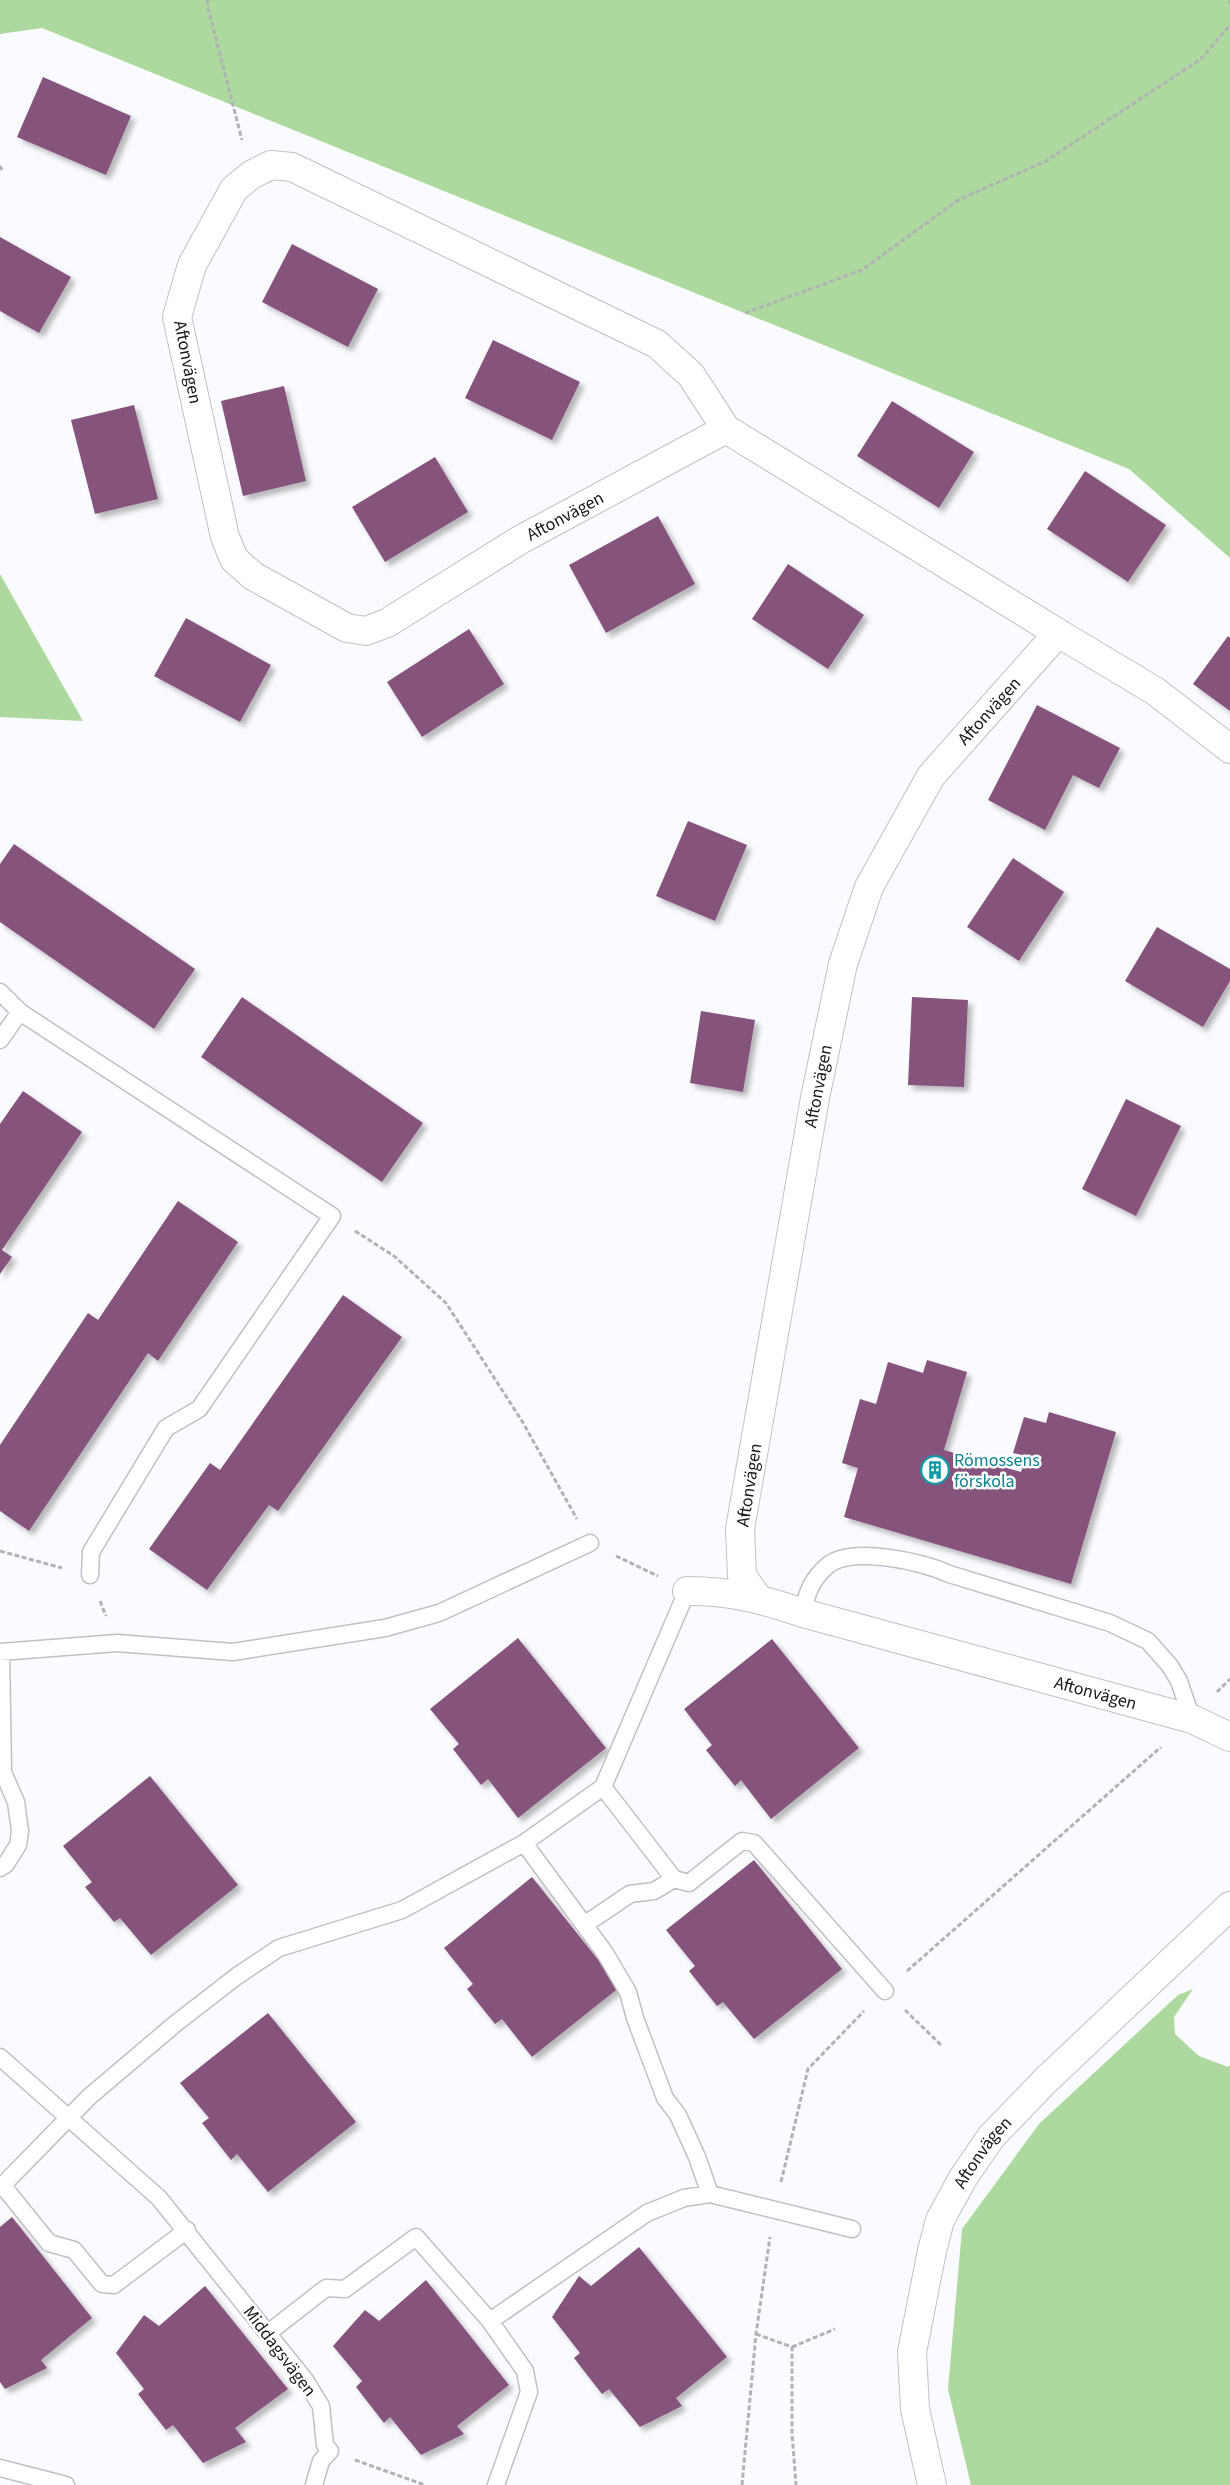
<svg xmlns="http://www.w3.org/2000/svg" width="1230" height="2485" viewBox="0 0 1230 2485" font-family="'Source Sans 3',sans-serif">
<defs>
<filter id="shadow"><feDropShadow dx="4.5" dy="4.5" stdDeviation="2.5" flood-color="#0004"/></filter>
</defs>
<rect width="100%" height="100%" fill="#fafbfe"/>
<path fill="#add89e" d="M 0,0 L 1230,0 L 1230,558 L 1129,469 L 42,28 L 0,34 Z
M 0,574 L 83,721 L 0,717 Z
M 1193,1989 L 1174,2017 L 1175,2034 L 1199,2056 L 1228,2067 L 1230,2065 L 1230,2485 L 971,2485 L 948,2389 L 962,2229 L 1039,2124 L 1178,1995 Z"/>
<path fill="#86527d" filter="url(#shadow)" d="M 43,77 L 131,116 L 106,175 L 17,137 Z
M 0,237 L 71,277 L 39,333 L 0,311 Z
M 292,244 L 378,289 L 348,347 L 262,302 Z
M 493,340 L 580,382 L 552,440 L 465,398 Z
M 284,386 L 306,481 L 243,496 L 221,401 Z
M 892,401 L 974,452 L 939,508 L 857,456 Z
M 134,405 L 158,499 L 95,514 L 71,420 Z
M 435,457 L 468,512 L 385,562 L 352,507 Z
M 1085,471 L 1166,525 L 1128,582 L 1047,529 Z
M 658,516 L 695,584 L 606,633 L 569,565 Z
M 788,564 L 864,615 L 828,669 L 752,619 Z
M 186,618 L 271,665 L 240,722 L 154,676 Z
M 469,629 L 504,684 L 422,737 L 387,682 Z
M 1228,636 L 1230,638 L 1230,711 L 1193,684 Z
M 1037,705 L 1120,748 L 1099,788 L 1073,775 L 1045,830 L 988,800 Z
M 688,821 L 747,845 L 715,921 L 656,896 Z
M 14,844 L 195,969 L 154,1029 L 0,922 L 0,864 Z
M 1013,858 L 1064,892 L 1019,961 L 967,927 Z
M 1157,927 L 1230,969 L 1230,981 L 1203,1027 L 1125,981 Z
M 242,997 L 423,1123 L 382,1182 L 201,1057 Z
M 912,997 L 968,1000 L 964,1087 L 908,1085 Z
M 701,1011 L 755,1020 L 743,1092 L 690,1083 Z
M 23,1091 L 82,1132 L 2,1250 L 12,1257 L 0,1274 L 0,1124 Z
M 1126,1099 L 1181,1126 L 1136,1216 L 1082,1189 Z
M 178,1201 L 238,1242 L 158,1361 L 148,1353 L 29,1531 L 0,1511 L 0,1445 L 88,1313 L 98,1320 Z
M 343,1295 L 402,1337 L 278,1511 L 269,1505 L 207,1590 L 149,1549 L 210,1463 L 220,1470 Z
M 927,1360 L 967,1372 L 944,1450 L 1021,1472 L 1026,1456 L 1013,1453 L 1024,1417 L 1046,1423 L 1049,1412 L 1116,1432 L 1071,1584 L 844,1517 L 858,1468 L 842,1463 L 860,1399 L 876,1404 L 888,1362 L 923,1373 Z
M 518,1638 L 606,1748 L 518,1818 L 488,1779 L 481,1785 L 453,1749 L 459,1744 L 430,1709 Z
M 772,1639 L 859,1748 L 771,1819 L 741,1780 L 735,1786 L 706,1750 L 712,1745 L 684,1709 Z
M 150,1776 L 238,1885 L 151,1955 L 120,1918 L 114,1922 L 85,1887 L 92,1882 L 63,1846 Z
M 754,1860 L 842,1969 L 754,2039 L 723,2002 L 717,2006 L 689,1971 L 695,1966 L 666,1930 Z
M 532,1877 L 620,1987 L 532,2057 L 502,2019 L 495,2024 L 467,1989 L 473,1984 L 444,1948 Z
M 268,2013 L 356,2122 L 268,2192 L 237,2154 L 231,2160 L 202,2123 L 209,2118 L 180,2083 Z
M 12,2217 L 92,2318 L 41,2360 L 47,2368 L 5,2389 L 0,2382 L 0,2227 Z
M 639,2247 L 727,2357 L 676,2398 L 682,2406 L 640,2427 L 609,2389 L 602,2394 L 574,2358 L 580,2353 L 552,2317 L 579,2276 L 591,2286 Z
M 426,2280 L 509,2385 L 457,2426 L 464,2434 L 421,2455 L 390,2417 L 384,2423 L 356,2387 L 362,2381 L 333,2346 L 365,2310 L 379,2321 Z
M 205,2286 L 288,2389 L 235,2428 L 246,2442 L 203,2463 L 173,2425 L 166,2430 L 138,2394 L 144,2389 L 116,2353 L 144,2315 L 159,2326 Z"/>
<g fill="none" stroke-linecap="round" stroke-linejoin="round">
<defs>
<path id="service" d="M 0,992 L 20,1012 L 332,1216 L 199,1409 L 166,1428 L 91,1552 L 90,1575
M 0,1040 L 20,1012
M 803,1613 C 806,1594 812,1579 827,1566 C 851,1545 924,1562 949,1574 L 1110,1623 L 1148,1641 L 1170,1666 L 1179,1681 L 1192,1719
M 0,1652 L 117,1643 L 233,1652 L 385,1628 L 439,1613 L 590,1543
M 603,1787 L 674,1879
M 524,1843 L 605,1953 L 628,1992 L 635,2018 L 665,2098 L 678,2115 L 697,2157 L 710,2194
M 0,1868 L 6,1864 L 18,1845 L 20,1831 L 16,1802 L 3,1772 L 1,1652
M 584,1925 L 630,1894 L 654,1891 L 674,1879 L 689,1883 L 742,1841 L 754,1843 L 885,1991
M 0,2057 L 159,2198 L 305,2380 L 321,2406 L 325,2445 L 330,2451 L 321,2461 L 314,2485
M 3,2186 L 49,2243 L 74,2250 L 102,2284 L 114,2285 L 187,2230
M 0,2188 L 89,2097 L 175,2024 L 237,1976 L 279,1948 L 402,1910 L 524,1843 L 603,1787 L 687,1591
M 490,2321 L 647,2213 L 684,2198 L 710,2194 L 852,2229
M 268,2333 L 326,2288 L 345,2289 L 416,2237 L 490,2321 L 525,2371 L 529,2392 L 496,2485
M 0,2468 L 66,2485"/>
<g id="minor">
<path d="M 726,429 L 520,540 L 387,623 L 366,631 L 347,628 L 253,576 L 234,559 L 225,537 L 177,317 L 192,265 L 234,189 L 251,175 L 271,165 L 292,167 L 657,344 L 691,375 L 726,429 L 1058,633 L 931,776 L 869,887 L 843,964 L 815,1098 L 740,1529 L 742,1576 L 757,1597"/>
<path d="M 1058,633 L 1155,691 L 1230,749"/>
<path id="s1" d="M 687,1591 C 732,1591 761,1599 803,1613 L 1192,1719 L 1230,1737"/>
<path id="s2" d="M 932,2485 L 915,2409 L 912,2352 L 932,2251 L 940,2220 L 963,2178 L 991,2137 L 1045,2081 L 1230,1906"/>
</g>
</defs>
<use href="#service" stroke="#bfc1c5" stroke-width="19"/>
<use href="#minor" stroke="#bfc1c5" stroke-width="30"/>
<path stroke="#b1b2b5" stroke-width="3" stroke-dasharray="5 2.5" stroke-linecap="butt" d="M 208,0 L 207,4 L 242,140
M 1230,0 L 1230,4
M 0,166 L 2,170
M 745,313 L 862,270 L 958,200 L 1046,161 L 1201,59 L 1230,25
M 355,1231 L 394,1256 L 446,1303 L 522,1421 L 577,1519
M 0,1551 L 62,1568
M 616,1556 L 658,1576
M 100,1601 L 106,1616
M 1217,1692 L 1230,1679
M 907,1971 L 1161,1747
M 905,2010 L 941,2045
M 781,2182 L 808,2069 L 864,2011
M 756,2334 L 792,2347 L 792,2433 L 796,2485
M 792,2347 L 835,2329
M 355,2460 L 425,2485
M 742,2485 L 756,2334 L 770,2237"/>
<use href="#service" stroke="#fff" stroke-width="16"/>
<use href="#minor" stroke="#fff" stroke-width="28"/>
</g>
<defs>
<symbol id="building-ring" viewBox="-11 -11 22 22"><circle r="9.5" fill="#fff" stroke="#0f9aa8" stroke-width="1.5"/><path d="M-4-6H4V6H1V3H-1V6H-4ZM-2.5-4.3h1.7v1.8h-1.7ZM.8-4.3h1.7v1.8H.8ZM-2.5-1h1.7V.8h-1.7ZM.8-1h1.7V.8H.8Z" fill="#0f9aa8"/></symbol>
</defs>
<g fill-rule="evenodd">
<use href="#building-ring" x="919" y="1454" width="32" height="32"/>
</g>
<g text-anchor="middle" stroke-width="5" stroke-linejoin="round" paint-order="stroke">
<g font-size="18" fill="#17181a" stroke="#fff">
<text transform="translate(188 362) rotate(79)" y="6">Aftonvägen</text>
<text transform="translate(565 516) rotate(-28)" y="6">Aftonvägen</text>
<text transform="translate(989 711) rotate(-48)" y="6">Aftonvägen</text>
<text transform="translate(818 1086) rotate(-79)" y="6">Aftonvägen</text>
<text transform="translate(749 1485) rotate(-81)" y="6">Aftonvägen</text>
<text dy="6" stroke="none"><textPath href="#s1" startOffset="422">Aftonvägen</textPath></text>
<text dy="6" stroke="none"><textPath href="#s2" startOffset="350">Aftonvägen</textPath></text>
<text transform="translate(280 2351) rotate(53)" y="6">Middagsvägen</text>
</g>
<g font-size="18" fill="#0d838f" stroke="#fff" text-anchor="start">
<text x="954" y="1466">Römossens<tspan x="954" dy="21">förskola</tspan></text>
</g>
</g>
</svg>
